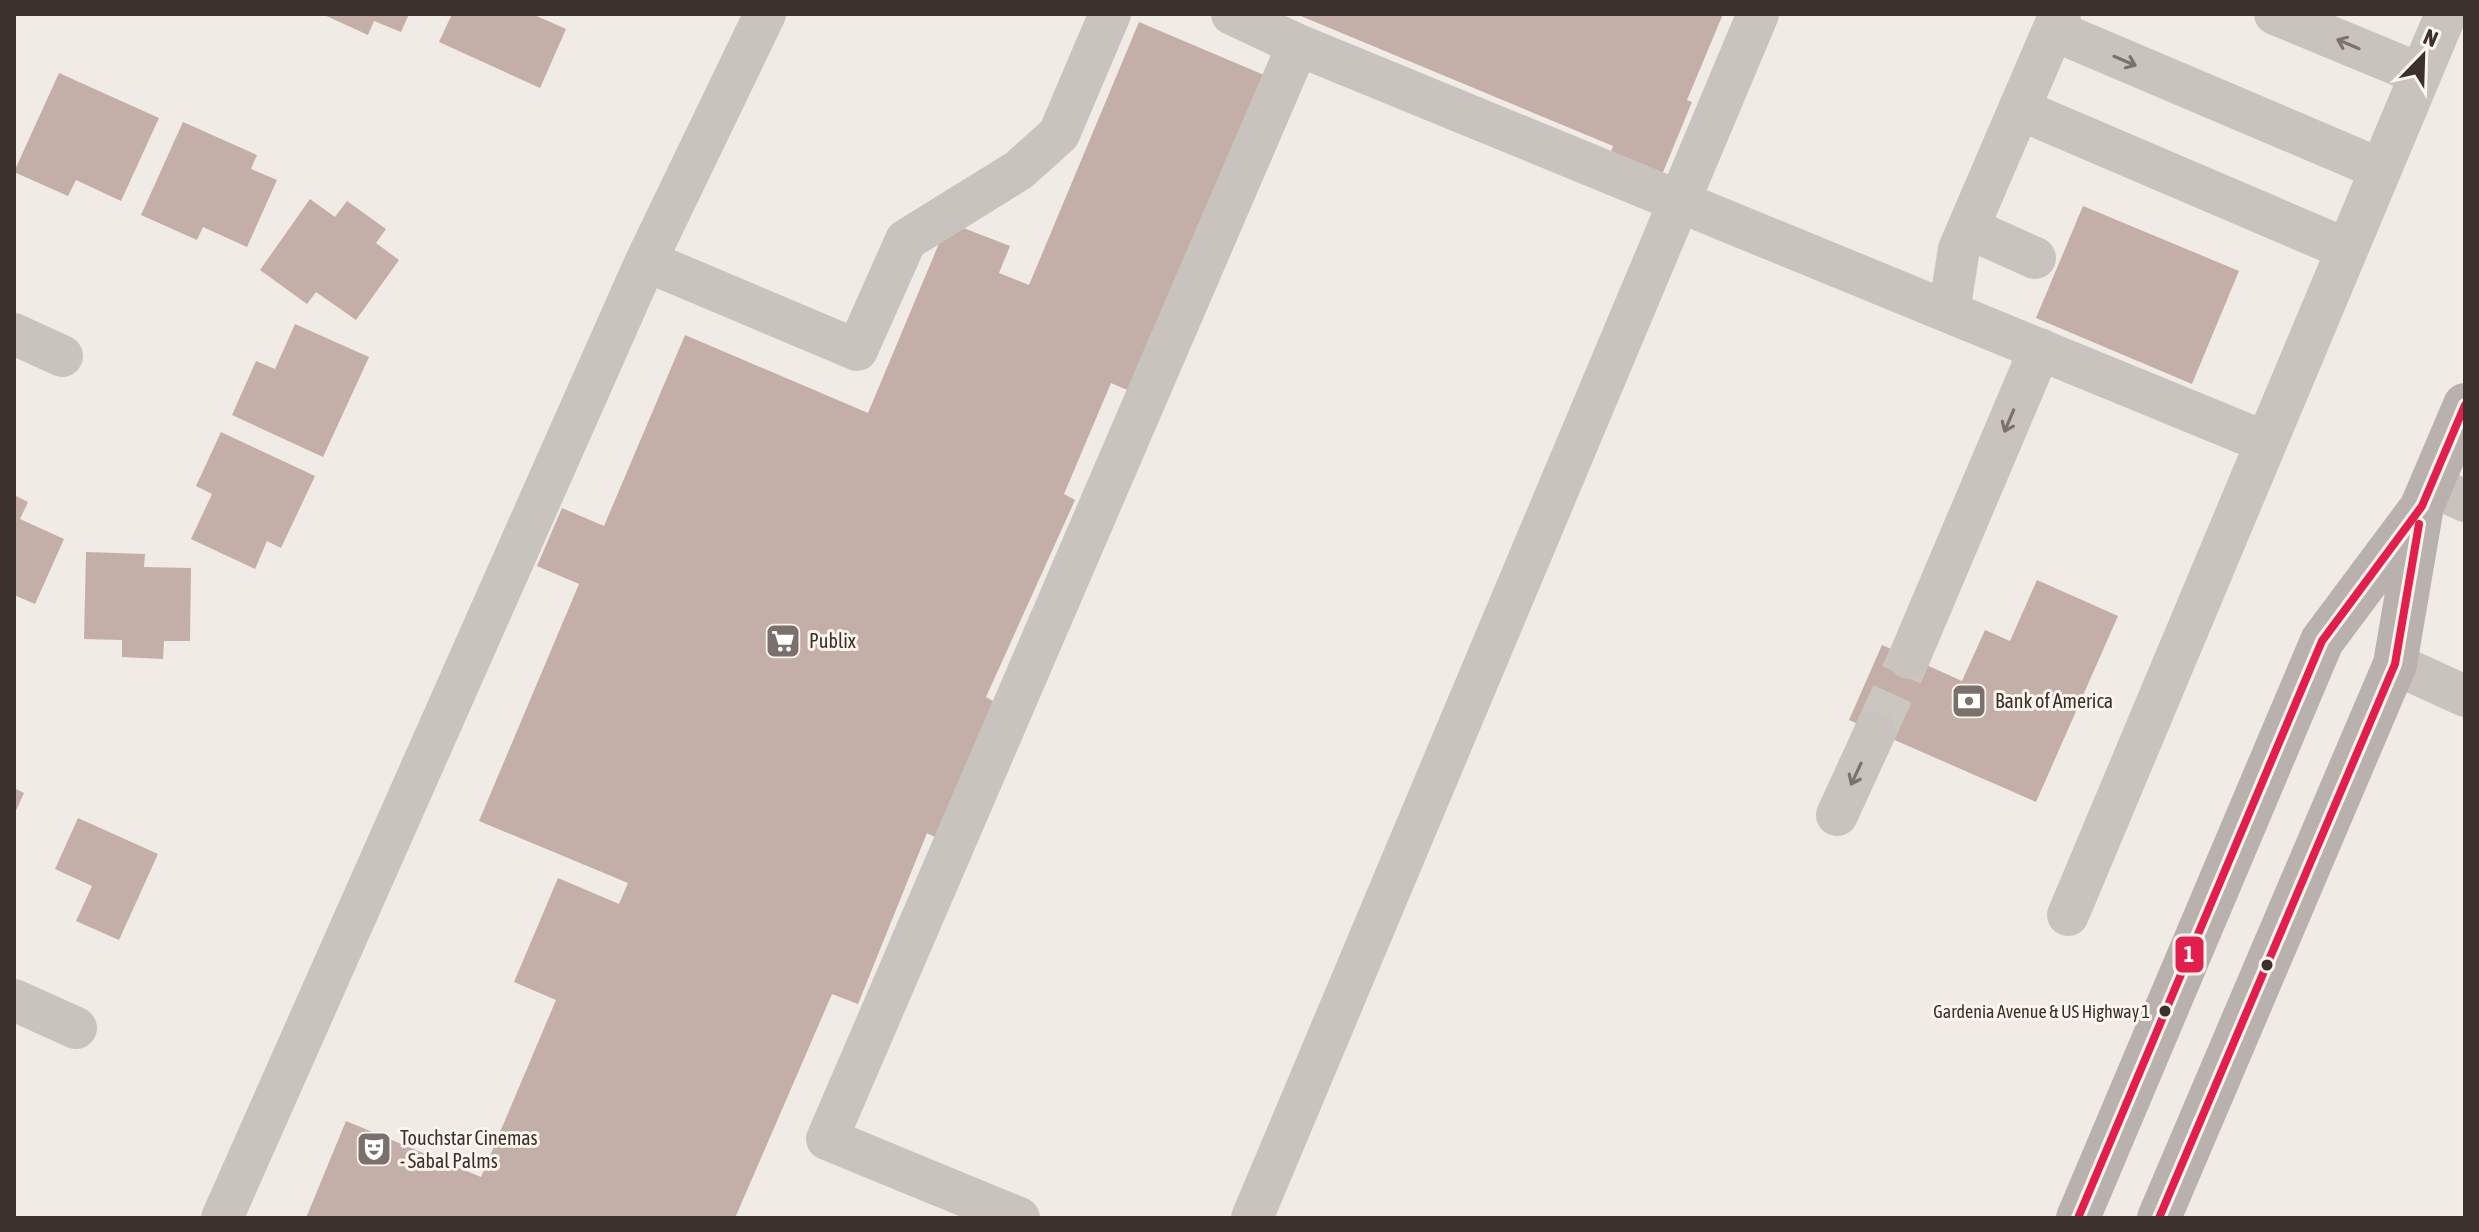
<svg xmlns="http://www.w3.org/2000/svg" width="2479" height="1232" viewBox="0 0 2479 1232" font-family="'Asap Condensed',sans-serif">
<rect width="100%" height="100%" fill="#f0ebe5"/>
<path fill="#c3afa7" d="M 322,14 L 409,14 L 401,32 L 374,21 L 368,35 Z
M 452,14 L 532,14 L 566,29 L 540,88 L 439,42 Z
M 1296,14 L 1723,14 L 1687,100 L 1692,102 L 1661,177 L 1610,155 L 1613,146 Z
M 1139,22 L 1264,75 L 1132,392 L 1111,383 L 1064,494 L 1075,500 L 986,697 L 996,703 L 937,838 L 927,833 L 858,1004 L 832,994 L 735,1218 L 306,1218 L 346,1121 L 481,1177 L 556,1000 L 514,982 L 558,878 L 619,904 L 628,883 L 479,821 L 579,584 L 537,566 L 562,508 L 604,526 L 685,335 L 868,413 L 948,222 L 1010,246 L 999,273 L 1029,285 Z
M 59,73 L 159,118 L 121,201 L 76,180 L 68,196 L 14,172 Z
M 183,122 L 257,155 L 251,169 L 277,180 L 247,247 L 203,227 L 197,240 L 141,215 Z
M 310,199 L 335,217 L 347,201 L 386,229 L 376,243 L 399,260 L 356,320 L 316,292 L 307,304 L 260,270 Z
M 2083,206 L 2239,271 L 2192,384 L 2036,318 Z
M 295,324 L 369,357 L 323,457 L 232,415 L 256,361 L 275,369 Z
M 221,432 L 315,476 L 281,548 L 267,541 L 255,569 L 191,539 L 212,494 L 196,486 Z
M 14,495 L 28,502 L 20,519 L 64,539 L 35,604 L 14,595 Z
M 86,552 L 145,554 L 144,567 L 191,568 L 190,641 L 164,641 L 163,659 L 122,657 L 122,640 L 84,639 Z
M 2037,580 L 2118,616 L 2036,802 L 1849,720 L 1882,645 L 1962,681 L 1985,630 L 2010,641 Z
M 14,788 L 24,793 L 14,815 Z
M 78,818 L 158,854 L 119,940 L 76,921 L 92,886 L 55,869 Z"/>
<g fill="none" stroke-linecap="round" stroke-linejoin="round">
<path stroke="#ccc6c0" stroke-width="42" stroke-dasharray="42 21" stroke-linecap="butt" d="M 1875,732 L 1909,658"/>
<path stroke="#c9c3be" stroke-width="42" d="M 1232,14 L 1298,45 L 2265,442
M 2275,14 L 2420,74
M 2053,30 L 2380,169
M 2019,109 L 2346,249
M 1968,228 L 2035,258
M 646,261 L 857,350 L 906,240 L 1019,170 L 1059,134 L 1110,14
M 1949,312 L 1959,249 L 2060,14
M 14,334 L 62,356
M 2431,485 L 2465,501
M 1909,658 L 2040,349
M 2395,664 L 2465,696
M 1837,815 L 1875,732
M 2068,915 L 2446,14
M 14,1000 L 76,1028
M 222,1218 L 646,261 L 765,14
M 1019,1218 L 827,1139 L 1298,45
M 1252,1218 L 1758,14"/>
<path stroke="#b8b1ad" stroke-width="44" d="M 2078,1218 L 2322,641 L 2416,515
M 2159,1218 L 2395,664 L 2422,506 L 2465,405"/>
<defs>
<path id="bus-1" d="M 2078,1218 L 2322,641 L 2422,506 L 2465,405
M 2159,1218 L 2395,664 L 2419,524"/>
</defs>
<use href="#bus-1" stroke="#fbf5ee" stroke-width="14"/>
<use href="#bus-1" stroke="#e31d4c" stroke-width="8"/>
</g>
<defs><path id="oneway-shaft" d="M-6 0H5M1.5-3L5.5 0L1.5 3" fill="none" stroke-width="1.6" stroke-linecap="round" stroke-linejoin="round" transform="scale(2)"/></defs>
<g stroke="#7b726d">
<use href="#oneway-shaft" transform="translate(2348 44) rotate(-157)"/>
<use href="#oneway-shaft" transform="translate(2125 61) rotate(23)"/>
<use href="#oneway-shaft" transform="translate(2009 421) rotate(113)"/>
<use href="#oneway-shaft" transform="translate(1856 774) rotate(115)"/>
</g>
<defs>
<symbol id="supermarket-square" viewBox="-11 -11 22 22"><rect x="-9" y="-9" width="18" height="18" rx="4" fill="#7a716c" stroke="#fbf5ee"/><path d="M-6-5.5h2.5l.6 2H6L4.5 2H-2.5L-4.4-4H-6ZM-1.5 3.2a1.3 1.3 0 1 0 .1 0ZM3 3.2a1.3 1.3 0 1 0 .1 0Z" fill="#fff"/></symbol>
<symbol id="bank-square" viewBox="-11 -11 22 22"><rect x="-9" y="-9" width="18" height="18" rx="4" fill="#7a716c" stroke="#fbf5ee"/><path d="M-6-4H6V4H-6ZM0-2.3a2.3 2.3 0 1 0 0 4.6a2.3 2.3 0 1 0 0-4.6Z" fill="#fff"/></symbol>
<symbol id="theatre-square" viewBox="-11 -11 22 22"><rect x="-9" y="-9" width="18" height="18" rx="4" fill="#7a716c" stroke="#fbf5ee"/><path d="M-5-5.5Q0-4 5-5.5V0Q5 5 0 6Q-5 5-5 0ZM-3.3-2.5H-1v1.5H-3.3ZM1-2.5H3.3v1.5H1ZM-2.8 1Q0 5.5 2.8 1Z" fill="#fff"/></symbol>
</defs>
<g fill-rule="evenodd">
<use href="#supermarket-square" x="763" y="621" width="40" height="40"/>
<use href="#bank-square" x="1949" y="681" width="40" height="40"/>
<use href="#theatre-square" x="354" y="1129" width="40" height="40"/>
</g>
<g fill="#3b302b" stroke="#fbf5ee" stroke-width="3">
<circle cx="2267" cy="965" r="7"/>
<circle cx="2165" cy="1011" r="7"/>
</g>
<g text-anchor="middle" stroke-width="6" stroke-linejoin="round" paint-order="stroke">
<g font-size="18" fill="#3b302b" stroke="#fbf5ee" text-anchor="end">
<text x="2150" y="1018">Gardenia Avenue &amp; US Highway 1</text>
</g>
<g font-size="20" fill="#3b302b" stroke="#fbf5ee" text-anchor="start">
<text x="809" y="648">Publix</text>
<text x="1995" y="708">Bank of America</text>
<text x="400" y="1145">Touchstar Cinemas<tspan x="400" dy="23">- Sabal Palms</tspan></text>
</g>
</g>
<rect stroke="#fbf5ee" stroke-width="3" x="2174" y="935" width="31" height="39" rx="8" fill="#e31d4c"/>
<g font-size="22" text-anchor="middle" font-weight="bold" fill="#fff">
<text x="2189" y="962">1</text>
</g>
<rect width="2479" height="1232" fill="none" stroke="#3b302b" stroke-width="32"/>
<g transform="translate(2423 56) rotate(23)" stroke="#fbf5ee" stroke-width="6" paint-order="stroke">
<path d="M0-6L14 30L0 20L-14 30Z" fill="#3b302b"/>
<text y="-12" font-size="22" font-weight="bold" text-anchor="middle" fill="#3b302b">N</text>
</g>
</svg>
